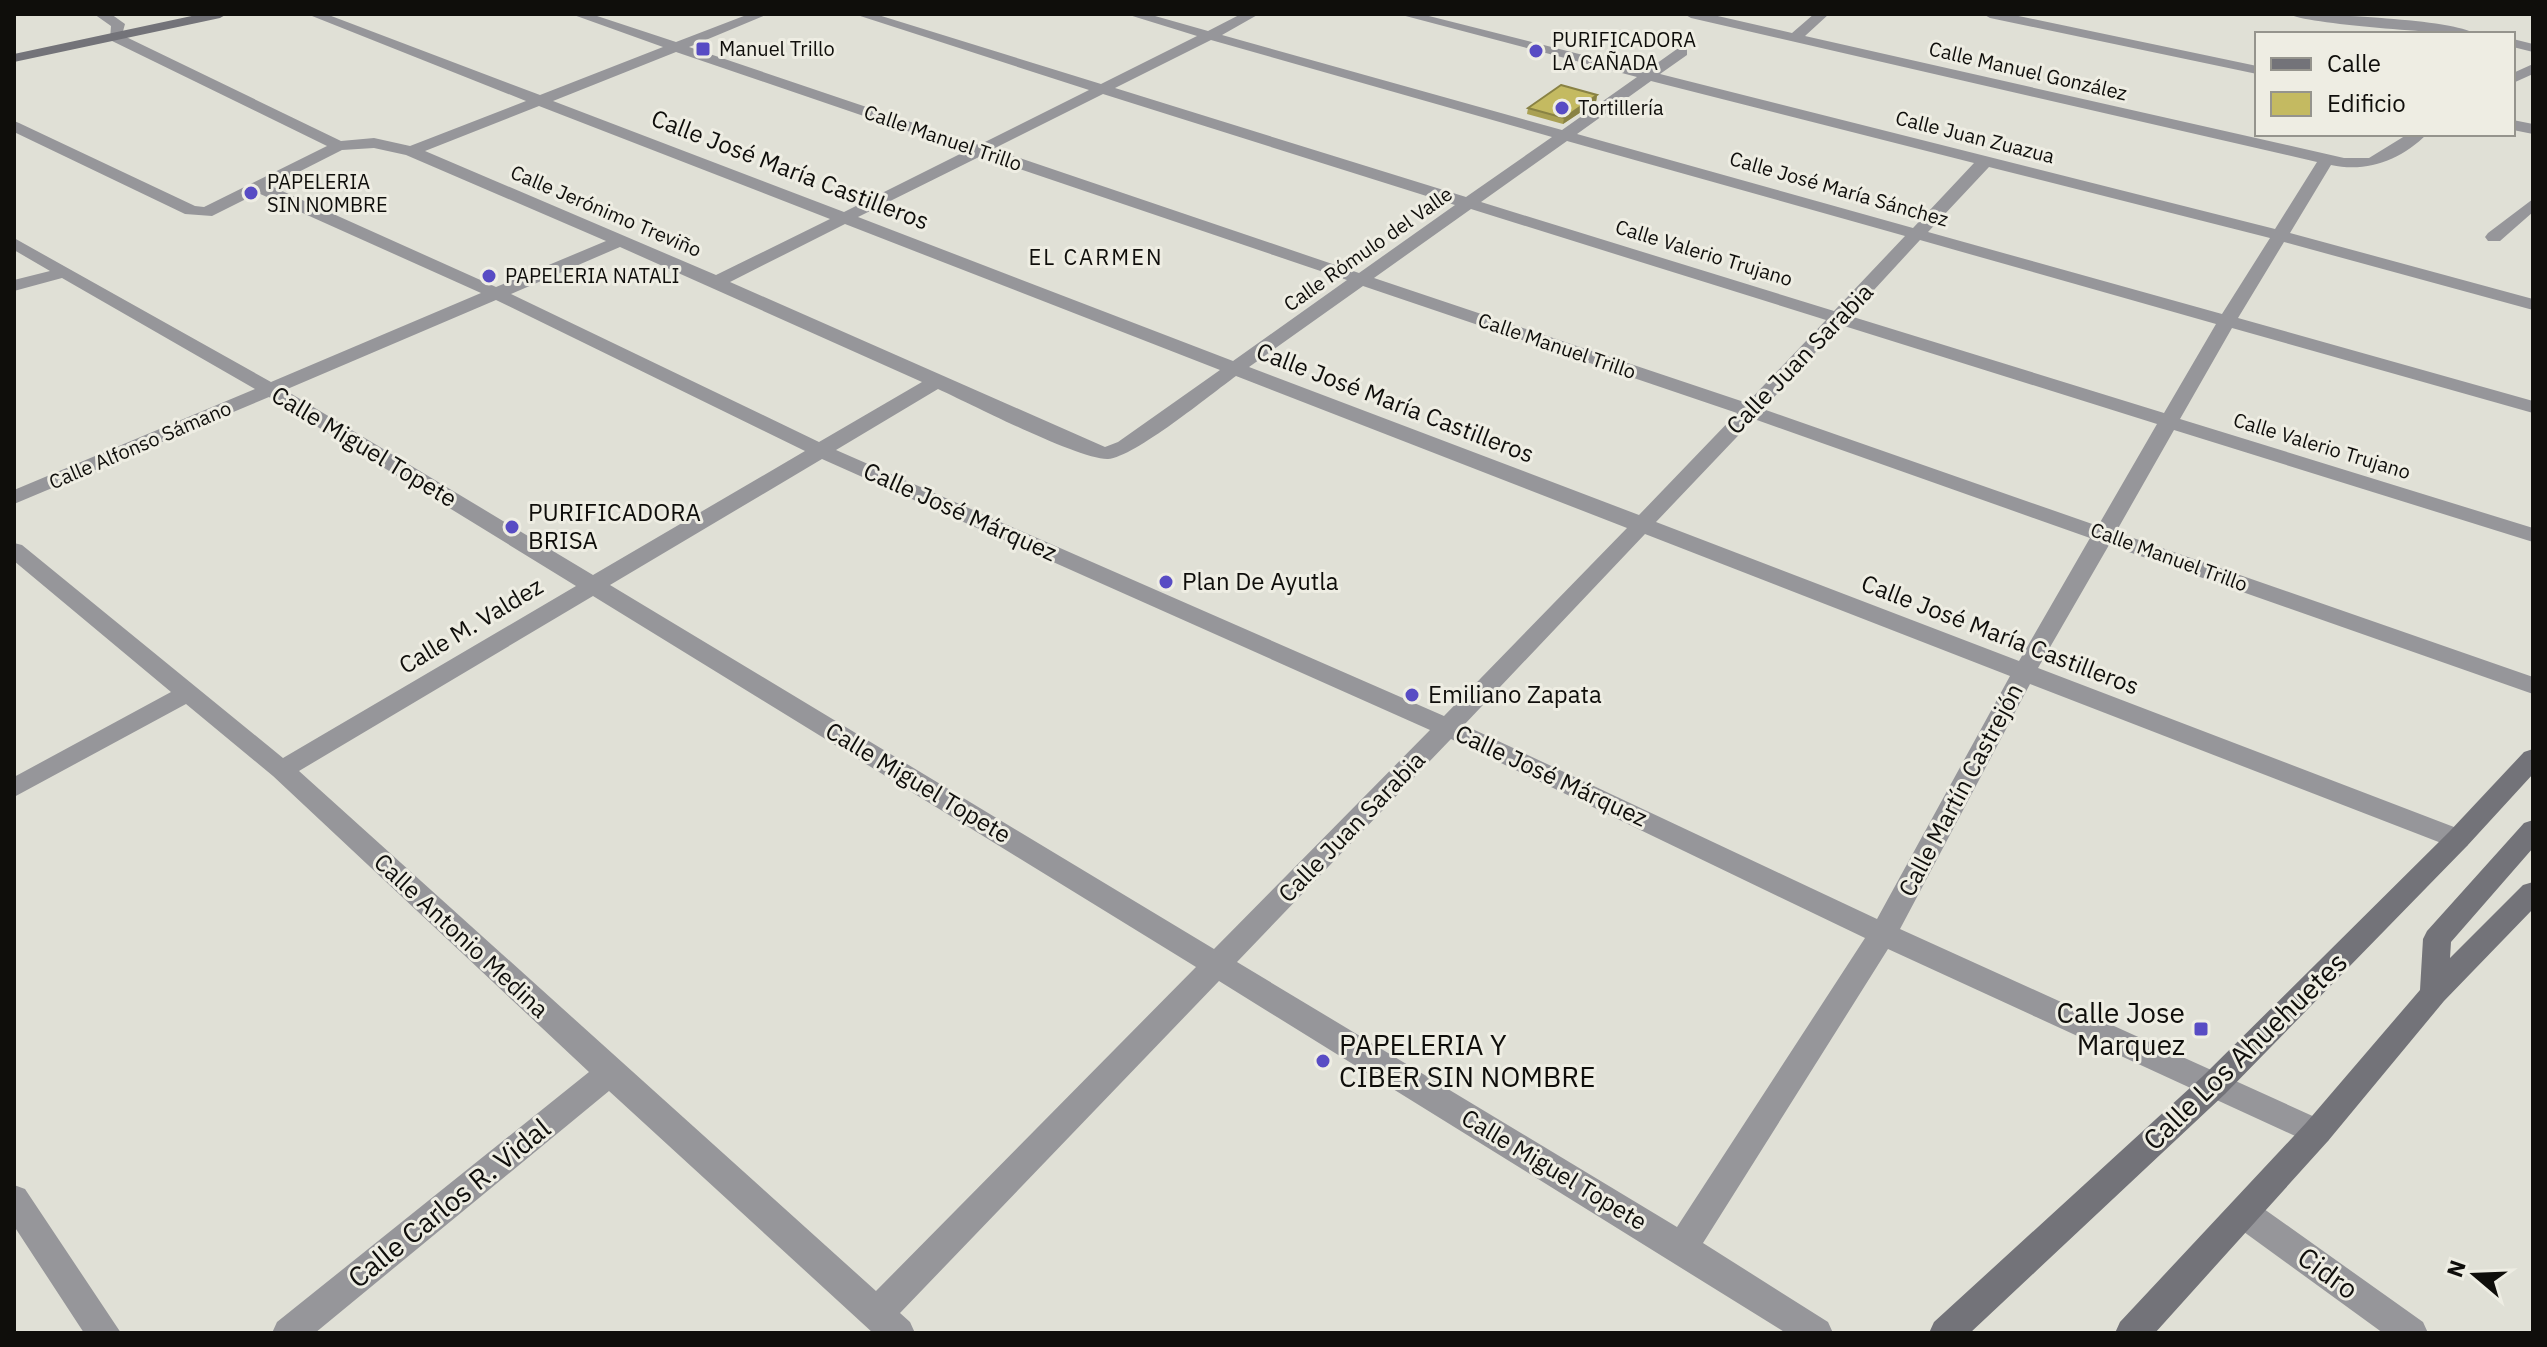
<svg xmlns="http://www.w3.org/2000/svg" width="2547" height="1347" viewBox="0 0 2547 1347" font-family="'IBM Plex Sans',sans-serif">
<rect width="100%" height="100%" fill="#e0e0d6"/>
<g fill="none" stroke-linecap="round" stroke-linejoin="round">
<path fill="#96969a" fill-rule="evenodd" d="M 94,14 L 111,14 L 125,24 L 122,35 L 341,141 L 374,138 L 410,146 L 526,101 L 307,14 L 326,14 L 540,95 L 663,47 L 571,14 L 591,14 L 676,42 L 749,14 L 768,14 L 689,47 L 979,145 L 1089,90 L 854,14 L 875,14 L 1101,84 L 1197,36 L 1126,14 L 1148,14 L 1208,31 L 1241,14 L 1259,14 L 1222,35 L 1562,130 L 1637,77 L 1398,14 L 1421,14 L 1646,71 L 1677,49 L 1687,49 L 1687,55 L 1660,74 L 2275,229 L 2317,162 L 1691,18 L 1684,14 L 1709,14 L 1792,33 L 1814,14 L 1829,14 L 1805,36 L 2344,158 L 2369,158 L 2408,134 L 2427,134 C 2401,160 2367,173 2331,165 L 2290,233 L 2533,299 L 2533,310 L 2284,242 L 2238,318 L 2533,401 L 2533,413 L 2232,328 L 2180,419 L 2533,528 L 2533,542 L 2174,430 L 2116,532 L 2533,677 L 2533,694 L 2109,545 L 2038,668 L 2467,832 L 2471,839 L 2467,846 L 2458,849 L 2449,846 L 2030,684 L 1900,929 L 2328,1123 L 2333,1132 L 2328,1141 L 2317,1145 L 2306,1141 L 1888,949 L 1703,1243 L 1828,1322 L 1833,1333 L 1786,1333 L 1219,981 L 900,1313 L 910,1322 L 915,1333 L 873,1333 L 609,1091 L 315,1333 L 272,1333 L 277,1322 L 589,1072 L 273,776 L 186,704 L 14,797 L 14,777 L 171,692 L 14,561 L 14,543 L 22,545 L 283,758 L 576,586 L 269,397 L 14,504 L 14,490 L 255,389 L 62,278 L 14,291 L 14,280 L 50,271 L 14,250 L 14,238 L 271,382 L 481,293 L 258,193 L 212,216 L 185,214 L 14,132 L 14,121 L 19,123 L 195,206 L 204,207 L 327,146 L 110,40 L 111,26 ZM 1211,40 L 1552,137 L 1466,197 L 1115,88 ZM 676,52 L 966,151 L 844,212 L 553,101 ZM 1651,81 L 1974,163 L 1913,228 L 1577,134 ZM 1103,94 L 1455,205 L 1359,273 L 993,149 ZM 539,106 L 830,219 L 716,275 L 425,151 ZM 1567,141 L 1905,236 L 1834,311 L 1481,202 ZM 374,148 L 406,155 L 606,241 L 496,287 L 271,186 L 342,150 ZM 981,156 L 1347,280 L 1233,361 L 858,217 ZM 1989,167 L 2270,238 L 2222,314 L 1928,232 ZM 1471,209 L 1826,320 L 1747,403 L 1374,278 ZM 845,224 L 1220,370 L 1118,442 L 1105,447 L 730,282 ZM 1920,240 L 2216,324 L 2164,413 L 1850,316 ZM 620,247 L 922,382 L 819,442 L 511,294 ZM 1363,286 L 1737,413 L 1639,515 L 1249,367 ZM 496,300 L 805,451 L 593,575 L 285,390 ZM 1841,325 L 2157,424 L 2098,526 L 1763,409 ZM 1236,376 L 1627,528 L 1444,716 L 836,450 L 938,389 C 971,404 1079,460 1108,459 C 1135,457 1211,394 1236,376 ZM 1754,419 L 2090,538 L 2019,661 L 1656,522 ZM 822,459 L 1430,730 L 1214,949 L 610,585 ZM 1645,534 L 2010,676 L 1877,919 L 1464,725 ZM 593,596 L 1196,967 L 876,1291 L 299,771 ZM 1451,739 L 1865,938 L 1677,1227 L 1237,962 Z
M 1983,14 L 2009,14 L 2257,66 L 2257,74 L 1990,18 Z
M 2289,14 C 2321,14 2455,19 2475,34 C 2449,34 2303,24 2289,14 Z
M 2513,39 L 2533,44 L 2533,52 L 2513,47 Z
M 2533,64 L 2533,74 L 2513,83 L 2513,73 Z
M 2513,120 L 2533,124 L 2533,134 L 2513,130 Z
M 2533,199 L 2533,212 L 2500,241 L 2488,241 L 2485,237 L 2488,233 Z
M 14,1185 L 25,1189 L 121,1333 L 84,1333 L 14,1226 Z
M 2245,1199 L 2257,1204 L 2423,1322 L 2428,1333 L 2383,1333 L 2233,1224 L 2229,1214 L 2233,1204 Z"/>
<path fill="#737379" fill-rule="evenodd" d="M 201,14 L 227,14 L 220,18 L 14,62 L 14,54 Z
M 2533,749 L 2533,774 L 2467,846 L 2225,1094 L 1970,1333 L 1929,1333 L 1934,1322 L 2203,1076 L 2449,832 L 2524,752 Z
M 2533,820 L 2533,848 L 2451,942 L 2450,958 L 2523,885 L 2533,882 L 2533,909 L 2444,1001 L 2328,1141 L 2155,1333 L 2115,1333 L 2120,1322 L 2306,1123 L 2420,990 L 2423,939 L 2427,931 L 2524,823 Z"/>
</g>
<path fill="#a9a053" d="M 1597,95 L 1596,102 L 1563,124 L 1527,114 L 1528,108 Z"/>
<path fill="#898244" d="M 1597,95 L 1596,102 L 1563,124 L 1564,118 Z"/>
<path fill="#c4ba61" stroke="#898244" stroke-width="2" d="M 1561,85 L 1597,95 L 1564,118 L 1528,108 Z"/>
<g fill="#584cc4" stroke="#eeede3" stroke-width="3">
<rect x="695" y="41" width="16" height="16" rx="4"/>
<circle cx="1536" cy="51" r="8"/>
<circle cx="1562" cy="108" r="8"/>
<circle cx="251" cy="193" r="8"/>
<circle cx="489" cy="276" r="8"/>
<circle cx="512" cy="527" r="8"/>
<circle cx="1166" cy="582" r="8"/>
<circle cx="1412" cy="695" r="8"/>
<rect x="2193" y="1021" width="16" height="16" rx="4"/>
<circle cx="1323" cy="1061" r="8"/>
</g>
<g text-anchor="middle" stroke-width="6" stroke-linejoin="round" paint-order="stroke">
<g font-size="20" fill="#0f0e0b" stroke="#eeede3" text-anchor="start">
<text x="1552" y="47">PURIFICADORA<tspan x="1552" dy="23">LA CAÑADA</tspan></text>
<text x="719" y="56">Manuel Trillo</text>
<text x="1578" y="115">Tortillería</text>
<text x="267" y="189">PAPELERIA<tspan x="267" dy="23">SIN NOMBRE</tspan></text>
<text x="505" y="283">PAPELERIA NATALI</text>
</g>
<g font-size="20" fill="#0f0e0b" stroke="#eeede3">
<text transform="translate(2028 71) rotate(13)" y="7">Calle Manuel González</text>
<text transform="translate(1975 137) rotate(14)" y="7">Calle Juan Zuazua</text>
<text transform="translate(943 138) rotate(19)" y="7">Calle Manuel Trillo</text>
<text transform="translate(1839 189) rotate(16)" y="7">Calle José María Sánchez</text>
<text transform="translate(606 211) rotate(23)" y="7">Calle Jerónimo Treviño</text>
<text transform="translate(1368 249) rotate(-35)" y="7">Calle Rómulo del Valle</text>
<text transform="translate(1704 253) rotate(17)" y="7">Calle Valerio Trujano</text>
<text transform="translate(1557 346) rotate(19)" y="7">Calle Manuel Trillo</text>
<text transform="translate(140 445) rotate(-23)" y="7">Calle Alfonso Sámano</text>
<text transform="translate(2322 446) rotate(17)" y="7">Calle Valerio Trujano</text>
<text transform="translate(2169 557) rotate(20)" y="7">Calle Manuel Trillo</text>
</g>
<g font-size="22" letter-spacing="2" fill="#0f0e0b" stroke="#eeede3">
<text x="1096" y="265">EL CARMEN</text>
</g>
<g font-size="24" fill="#0f0e0b" stroke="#eeede3">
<text transform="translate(790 170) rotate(21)" y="8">Calle José María Castilleros</text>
<text transform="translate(1800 359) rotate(-46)" y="8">Calle Juan Sarabia</text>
<text transform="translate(1395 403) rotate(21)" y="8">Calle José María Castilleros</text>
<text transform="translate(364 447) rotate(31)" y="8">Calle Miguel Topete</text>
<text transform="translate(960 512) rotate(24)" y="8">Calle José Márquez</text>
<text transform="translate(471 626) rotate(-31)" y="8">Calle M. Valdez</text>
<text transform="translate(2000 635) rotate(21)" y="8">Calle José María Castilleros</text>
<text transform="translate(1551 776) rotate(25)" y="8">Calle José Márquez</text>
<text transform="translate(918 783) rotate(31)" y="8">Calle Miguel Topete</text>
<text transform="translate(1961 790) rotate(-62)" y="8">Calle Martín Castrejón</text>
<text transform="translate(1352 827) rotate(-46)" y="8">Calle Juan Sarabia</text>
<text transform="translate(461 936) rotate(43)" y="8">Calle Antonio Medina</text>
<text transform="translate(1554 1170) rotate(31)" y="8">Calle Miguel Topete</text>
</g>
<g font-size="24" fill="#0f0e0b" stroke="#eeede3" text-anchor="start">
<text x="528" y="521">PURIFICADORA<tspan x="528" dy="28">BRISA</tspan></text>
<text x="1182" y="590">Plan De Ayutla</text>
<text x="1428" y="703">Emiliano Zapata</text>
</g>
<g font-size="28" fill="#0f0e0b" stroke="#eeede3" text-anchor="end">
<text x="2185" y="1023">Calle Jose<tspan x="2185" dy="32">Marquez</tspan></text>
<text x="1339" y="1055" text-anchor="start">PAPELERIA Y<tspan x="1339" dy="32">CIBER SIN NOMBRE</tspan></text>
</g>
<g font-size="28" fill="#0f0e0b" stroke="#eeede3">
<text transform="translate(2245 1051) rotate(-44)" y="10">Calle Los Ahuehuetes</text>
<text transform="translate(449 1203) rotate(-39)" y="10">Calle Carlos R. Vidal</text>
<text transform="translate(2328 1273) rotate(36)" y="10">Cidro</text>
</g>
</g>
<rect width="2547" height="1347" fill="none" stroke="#0f0e0b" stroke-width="32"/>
<rect x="2255" y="32" width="260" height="104" fill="#eeede3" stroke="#95948d" stroke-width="2"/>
<rect x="2271" y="58" width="40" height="12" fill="#737379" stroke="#95948d" stroke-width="2"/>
<text x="2327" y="72" font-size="24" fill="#0f0e0b">Calle</text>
<rect x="2271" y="92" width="40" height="24" fill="#c4ba61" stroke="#95948d" stroke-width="2"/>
<text x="2327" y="112" font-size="24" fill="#0f0e0b">Edificio</text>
<g transform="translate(2475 1275) rotate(289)" stroke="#eeede3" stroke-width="6" paint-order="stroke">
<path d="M0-6L14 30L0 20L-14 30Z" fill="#0f0e0b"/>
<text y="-12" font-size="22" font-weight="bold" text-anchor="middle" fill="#0f0e0b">N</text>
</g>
</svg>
